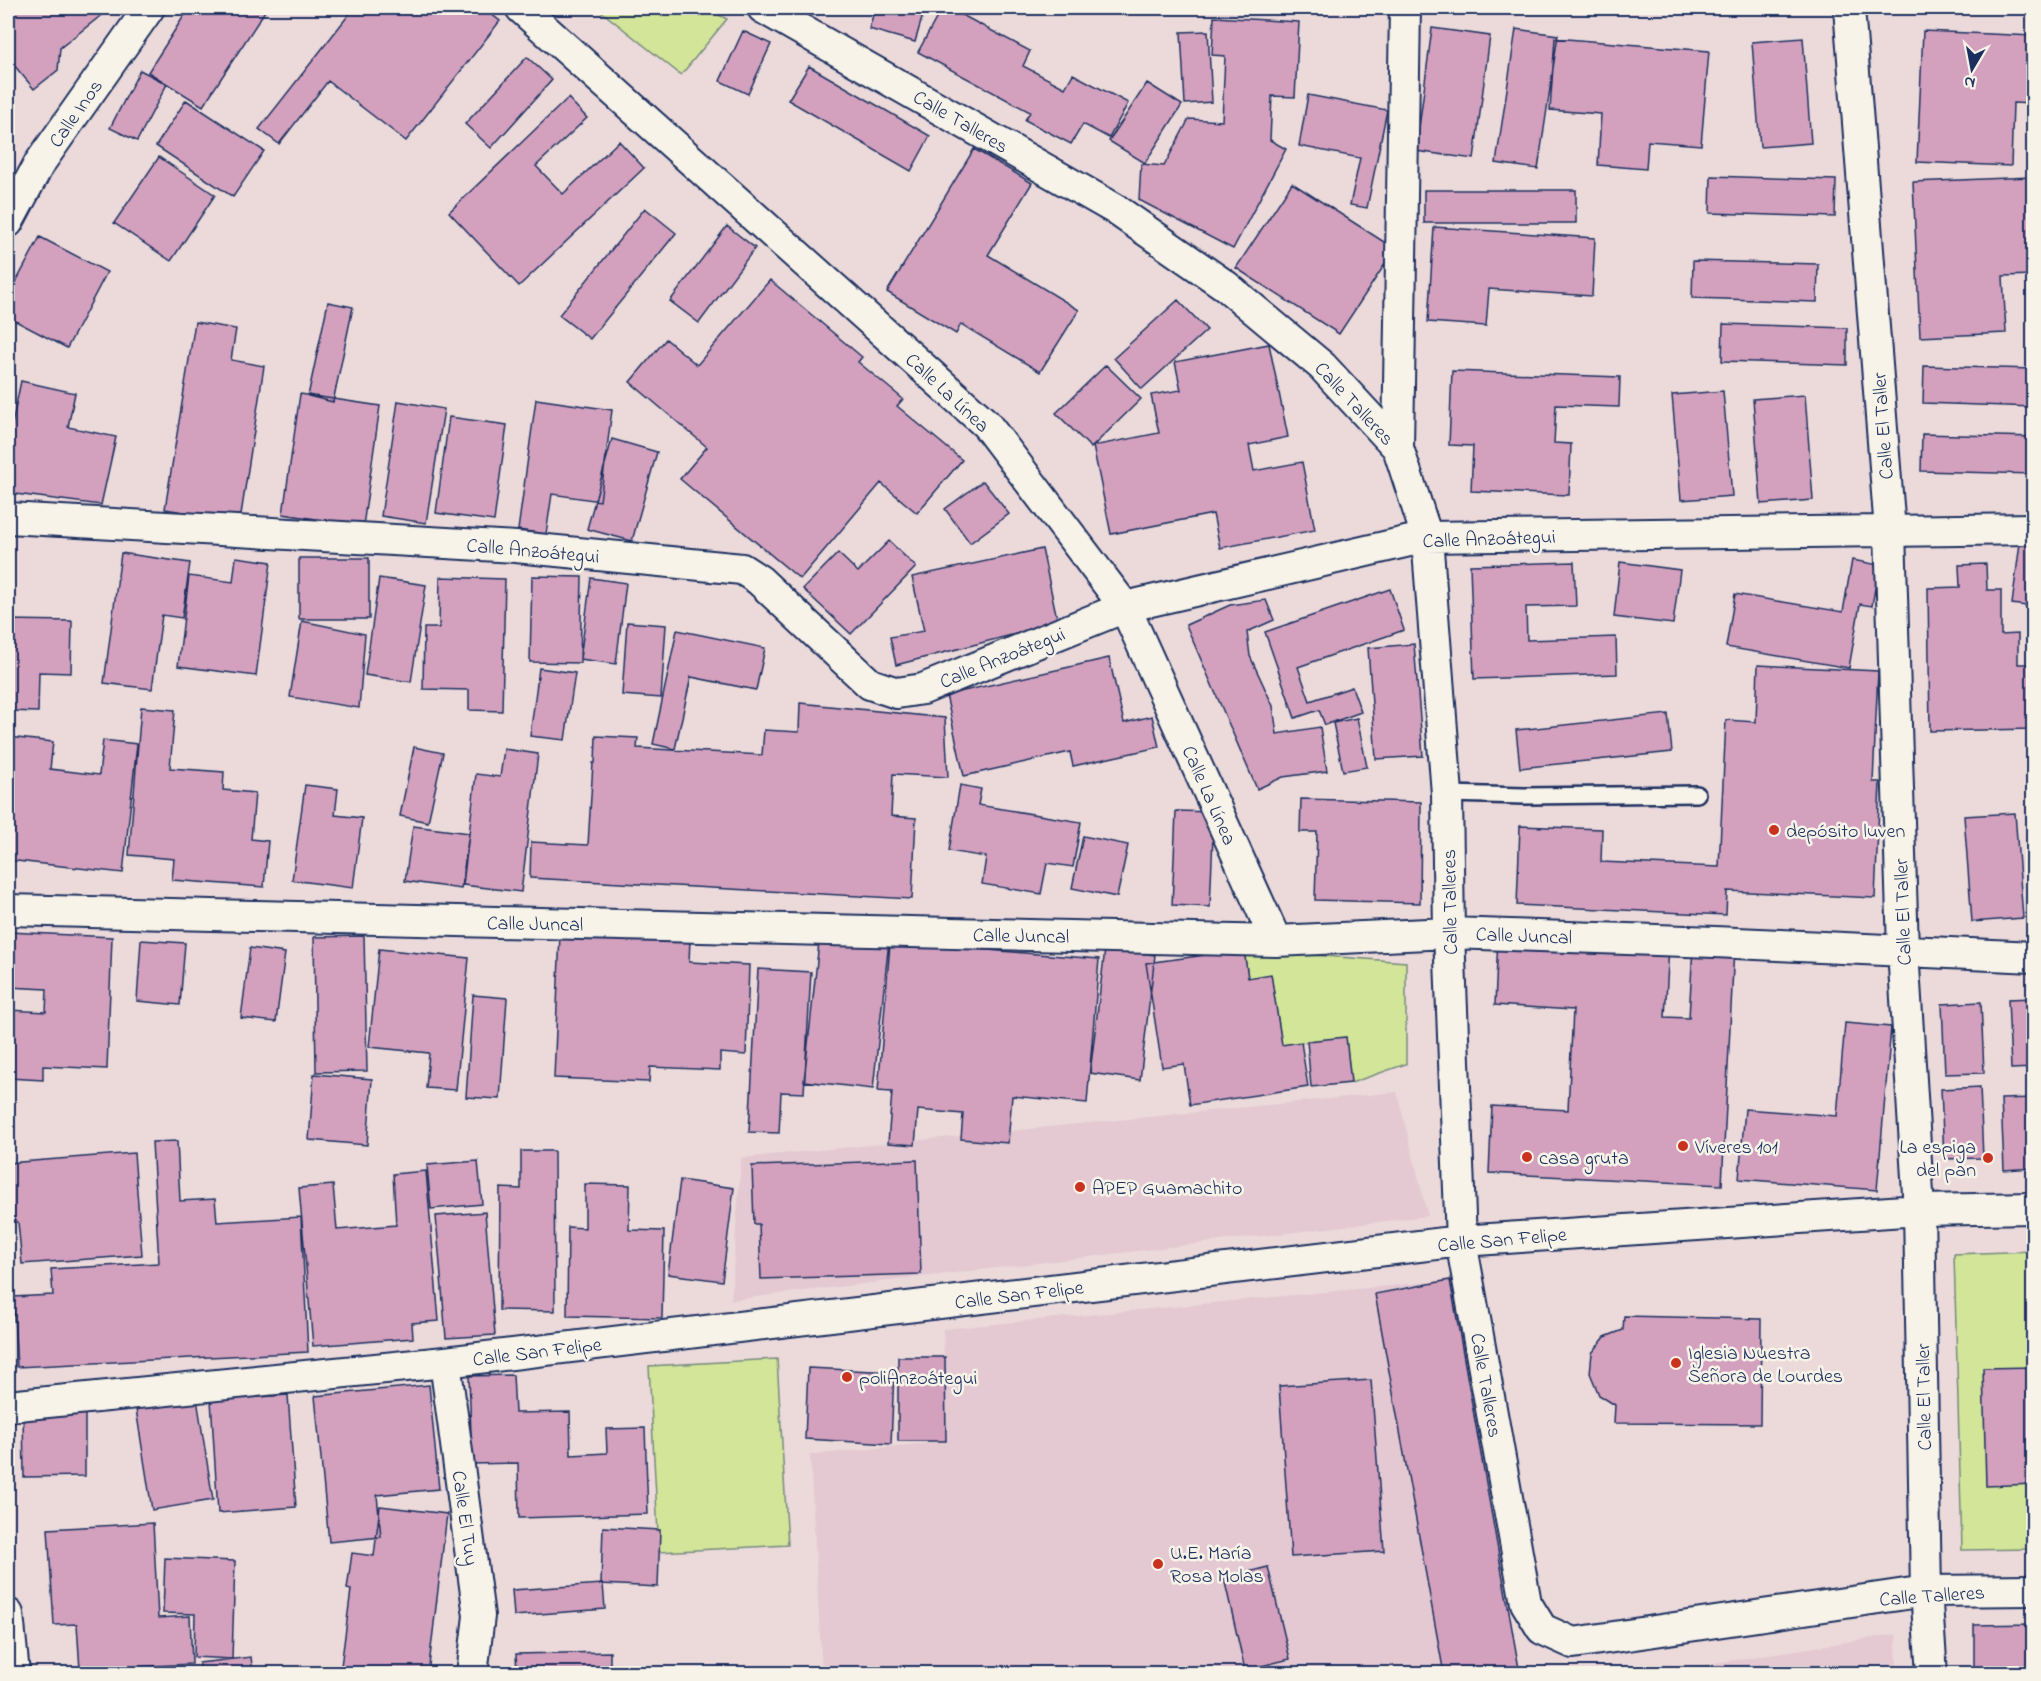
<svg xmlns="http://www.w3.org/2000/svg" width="2041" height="1681" viewBox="0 0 2041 1681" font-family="'Indie Flower',sans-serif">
<rect width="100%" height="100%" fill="#ecdadb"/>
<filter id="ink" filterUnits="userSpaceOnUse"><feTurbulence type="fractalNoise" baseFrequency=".0167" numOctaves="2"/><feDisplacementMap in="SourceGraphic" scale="12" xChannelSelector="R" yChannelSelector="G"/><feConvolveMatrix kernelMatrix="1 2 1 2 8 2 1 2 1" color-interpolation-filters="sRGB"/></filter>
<g filter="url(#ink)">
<path fill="#e4c9d2" d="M 1397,1092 L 1428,1216 L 731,1300 L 741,1158 Z
M 1450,1280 L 1520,1673 L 822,1673 L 810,1455 L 946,1441 L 943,1329 Z
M 1896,1634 L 1897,1673 L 1652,1673 Z"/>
<path fill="#d2e599" stroke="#768a7c" stroke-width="1.5" d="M 597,8 L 705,8 L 727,19 L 681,75 Z
M 1244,950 L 1406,962 L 1406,1064 L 1351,1083 L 1346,1037 L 1282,1045 L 1271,975 L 1248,978 Z
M 2033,1251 L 2033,1549 L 1962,1550 L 1954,1254 Z
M 777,1359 L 788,1545 L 659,1552 L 649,1366 Z"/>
<path fill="#d3a1be" stroke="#1b2f5e" stroke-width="1.5" d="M 14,8 L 106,8 L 108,10 L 60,48 L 58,70 L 34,89 L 8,58 L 8,41 L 10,44 Z
M 189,8 L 267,8 L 203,106 L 148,72 Z
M 354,8 L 483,8 L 500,21 L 406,141 L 328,81 L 279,144 L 259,129 Z
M 875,8 L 925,8 L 915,42 L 869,29 Z
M 942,8 L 949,8 L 1030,51 L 1023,66 L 1065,88 L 1073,74 L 1128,103 L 1109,138 L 1083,124 L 1071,144 L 1025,120 L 1030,112 L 918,52 Z
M 1214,17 L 1299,22 L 1295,97 L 1272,96 L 1270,140 L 1286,149 L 1233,249 L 1139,200 L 1141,164 L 1164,166 L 1189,119 L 1222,121 L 1225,56 L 1212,55 Z
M 1432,28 L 1490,36 L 1474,159 L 1416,151 Z
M 1516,29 L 1558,35 L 1538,169 L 1496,163 Z
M 743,31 L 771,44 L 748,94 L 720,81 Z
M 1208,31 L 1212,102 L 1185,104 L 1181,32 Z
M 1923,31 L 2034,36 L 2034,166 L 2031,166 L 2033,104 L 2013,103 L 2011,166 L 1917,162 Z
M 1555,38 L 1709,51 L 1701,145 L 1648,141 L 1646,169 L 1598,165 L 1601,114 L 1550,110 Z
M 1803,38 L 1811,143 L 1760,147 L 1752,42 Z
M 527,57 L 552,80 L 491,148 L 465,124 Z
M 809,66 L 930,136 L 911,171 L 788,100 Z
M 140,70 L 167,84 L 137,141 L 110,128 Z
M 1147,83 L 1182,105 L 1145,163 L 1109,141 Z
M 1308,95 L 1387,110 L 1367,208 L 1350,205 L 1360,158 L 1299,146 Z
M 568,98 L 587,118 L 536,166 L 563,194 L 619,141 L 644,168 L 519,286 L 449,212 Z
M 186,100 L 264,151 L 233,197 L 156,146 Z
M 974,149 L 1032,183 L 988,255 L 1079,310 L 1040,372 L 961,324 L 956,334 L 887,292 Z
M 159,157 L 215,195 L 171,261 L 114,223 Z
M 1711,176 L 1836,180 L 1835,217 L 1710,213 Z
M 2031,177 L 2034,275 L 2003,276 L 2006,333 L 1920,337 L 1913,182 Z
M 1292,183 L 1395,249 L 1339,334 L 1236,268 Z
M 1424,190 L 1576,190 L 1576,223 L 1424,223 Z
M 645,208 L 676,233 L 590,339 L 559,315 Z
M 727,226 L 755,248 L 699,323 L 670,301 Z
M 1434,227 L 1595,238 L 1592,296 L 1489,289 L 1486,326 L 1428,322 Z
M 40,237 L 107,272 L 67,348 L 8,317 L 8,297 Z
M 1693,261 L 1818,264 L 1817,302 L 1692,298 Z
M 770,280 L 862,357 L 858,362 L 903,399 L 897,406 L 962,460 L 917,513 L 881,483 L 800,579 L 680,479 L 707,447 L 630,382 L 666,339 L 697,365 Z
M 1178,300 L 1207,330 L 1142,389 L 1114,358 Z
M 328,302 L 353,307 L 333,402 L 308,396 Z
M 195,322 L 236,329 L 231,360 L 264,366 L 240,521 L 165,509 Z
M 1723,324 L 1847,328 L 1847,365 L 1722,361 Z
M 1269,344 L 1288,437 L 1249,445 L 1254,471 L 1302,462 L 1315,530 L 1220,548 L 1213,514 L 1111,534 L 1093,446 L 1159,433 L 1151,395 L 1181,390 L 1175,362 Z
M 1106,365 L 1141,399 L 1091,448 L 1056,413 Z
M 1924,366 L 2034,369 L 2034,407 L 1923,403 Z
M 1452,371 L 1620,377 L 1619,407 L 1556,405 L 1554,443 L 1571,444 L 1569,495 L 1471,491 L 1473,446 L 1449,445 Z
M 21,381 L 75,393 L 68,427 L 116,437 L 101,505 L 8,493 L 8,443 Z
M 1723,391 L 1732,496 L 1681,500 L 1672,395 Z
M 300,394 L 380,406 L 363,526 L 283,514 Z
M 1805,395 L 1813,500 L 1761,504 L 1753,399 Z
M 536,399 L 612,410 L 600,501 L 552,494 L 546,534 L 518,530 Z
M 398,401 L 444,409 L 426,523 L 381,516 Z
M 449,417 L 507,425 L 494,521 L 436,513 Z
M 1922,434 L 2034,437 L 2034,474 L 1921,471 Z
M 612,439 L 657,452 L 632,541 L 587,529 Z
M 983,481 L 1009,514 L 970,543 L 945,509 Z
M 889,541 L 916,567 L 851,634 L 803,589 L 838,553 L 858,572 Z
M 2020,543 L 2034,545 L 2034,607 L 2012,604 Z
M 1042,549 L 1058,623 L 896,665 L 890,637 L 924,631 L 912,577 Z
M 121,553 L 190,563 L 182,618 L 162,615 L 152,689 L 104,683 Z
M 236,557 L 271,562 L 256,676 L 178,666 L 189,576 L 233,582 Z
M 299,558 L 369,558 L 369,619 L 299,619 Z
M 1852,560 L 1879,565 L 1872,606 L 1860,604 L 1849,668 L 1726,647 L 1735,594 L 1843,612 Z
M 1574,562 L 1576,606 L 1526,607 L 1527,640 L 1616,637 L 1617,674 L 1474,679 L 1470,565 Z
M 1620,562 L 1680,570 L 1673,624 L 1614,617 Z
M 1986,564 L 1987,590 L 2001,590 L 2001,635 L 2018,634 L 2018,664 L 2034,664 L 2034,729 L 1930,731 L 1928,588 L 1960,587 L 1959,565 Z
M 532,576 L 582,577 L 580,663 L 530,662 Z
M 440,577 L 505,579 L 502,711 L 469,710 L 469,690 L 423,689 L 424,628 L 439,628 Z
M 379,578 L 426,585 L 411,682 L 365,675 Z
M 591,578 L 626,583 L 616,664 L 580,659 Z
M 1390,589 L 1404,630 L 1298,667 L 1310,701 L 1352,687 L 1361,712 L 1325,725 L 1319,710 L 1295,718 L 1265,632 Z
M 1266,600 L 1274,620 L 1247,632 L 1250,656 L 1273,706 L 1277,734 L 1320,727 L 1327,771 L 1283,777 L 1257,789 L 1186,625 L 1230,605 Z
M 8,620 L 72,621 L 71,673 L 39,672 L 38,712 L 8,711 Z
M 302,621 L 365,634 L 359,708 L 290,697 Z
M 627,622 L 666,625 L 661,698 L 622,695 Z
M 677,630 L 765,648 L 756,690 L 691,677 L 675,749 L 653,744 Z
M 1414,644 L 1423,756 L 1376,759 L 1368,648 Z
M 1109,658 L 1124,723 L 1152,716 L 1159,747 L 1073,766 L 1070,752 L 964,776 L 946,695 Z
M 1758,665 L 1878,671 L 1873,782 L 1880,782 L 1875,898 L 1727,891 L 1726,915 L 1517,905 L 1520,826 L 1602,829 L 1601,862 L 1719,867 L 1726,720 L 1756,722 Z
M 539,668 L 575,673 L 565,740 L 530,736 Z
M 800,703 L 945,718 L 948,777 L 893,774 L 891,816 L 916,818 L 912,899 L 530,878 L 531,842 L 588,845 L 593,763 L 595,763 L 596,736 L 638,738 L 637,748 L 762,755 L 764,730 L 799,732 Z
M 141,707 L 175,710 L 170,768 L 224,772 L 223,790 L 255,793 L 251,839 L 268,841 L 264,887 L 172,880 L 174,859 L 129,855 Z
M 1668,714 L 1672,752 L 1520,768 L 1516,730 Z
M 1357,718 L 1367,767 L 1343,771 L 1333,723 Z
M 8,737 L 53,742 L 50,769 L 99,775 L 103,740 L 137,744 L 123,873 L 8,860 Z
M 414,747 L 443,753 L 428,822 L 400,816 Z
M 504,749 L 538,754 L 521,892 L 463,885 L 476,774 L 500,777 Z
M 305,785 L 338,789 L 335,815 L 362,818 L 353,888 L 292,880 Z
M 960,785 L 981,789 L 978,805 L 1081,822 L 1073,867 L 1047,863 L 1041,894 L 982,884 L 986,857 L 949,851 Z
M 1301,799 L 1421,802 L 1420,903 L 1315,900 L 1317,832 L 1300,832 Z
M 1176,811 L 1214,812 L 1210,907 L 1172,905 Z
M 2015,813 L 2023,918 L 1972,922 L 1964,816 Z
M 413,826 L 469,833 L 461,889 L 405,881 Z
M 1083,836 L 1128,845 L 1117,897 L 1072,888 Z
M 8,932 L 112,937 L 107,1069 L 43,1066 L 43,1080 L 8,1078 L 8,1010 L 46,1012 L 47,989 L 8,987 Z
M 820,933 L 889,941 L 873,1089 L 804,1081 Z
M 560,934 L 690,939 L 689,962 L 749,965 L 746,1055 L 720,1053 L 720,1070 L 650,1067 L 649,1082 L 554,1078 Z
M 364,936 L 367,1071 L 316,1072 L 314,937 Z
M 1498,937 L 1669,946 L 1665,1017 L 1689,1018 L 1693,946 L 1734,948 L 1722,1185 L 1489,1173 L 1492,1106 L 1568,1110 L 1573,1010 L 1495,1005 Z
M 141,940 L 185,943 L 180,1005 L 137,1001 Z
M 890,944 L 924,945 L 1099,959 L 1087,1103 L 1012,1096 L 1008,1143 L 961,1139 L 963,1114 L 918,1110 L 915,1145 L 888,1143 L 892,1092 L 878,1091 Z
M 250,948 L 285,953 L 276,1022 L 241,1018 Z
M 379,949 L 469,958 L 456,1090 L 426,1088 L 429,1053 L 369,1047 Z
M 1105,949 L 1155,955 L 1140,1080 L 1090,1073 Z
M 1244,950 L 1248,978 L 1271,974 L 1282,1045 L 1301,1042 L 1308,1087 L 1190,1105 L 1184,1064 L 1162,1067 L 1146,963 Z
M 758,969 L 811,972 L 804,1093 L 781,1092 L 779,1133 L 749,1132 Z
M 473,995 L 507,998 L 500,1099 L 466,1097 Z
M 2034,998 L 2034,1068 L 2011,1069 L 2008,999 Z
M 1981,1002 L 1984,1073 L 1945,1074 L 1942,1004 Z
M 1845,1023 L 1891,1027 L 1877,1190 L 1739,1179 L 1745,1109 L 1837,1116 Z
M 1346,1037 L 1351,1083 L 1311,1087 L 1307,1041 Z
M 314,1074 L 372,1079 L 367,1145 L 309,1140 Z
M 1980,1087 L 1983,1158 L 1944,1159 L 1941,1089 Z
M 2034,1098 L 2034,1168 L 2004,1170 L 2001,1099 Z
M 177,1141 L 180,1201 L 215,1199 L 217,1222 L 301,1217 L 308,1352 L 17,1367 L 13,1297 L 53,1295 L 51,1269 L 159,1263 L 152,1142 Z
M 521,1151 L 554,1151 L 555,1311 L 499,1310 L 500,1188 L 521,1189 Z
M 134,1153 L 142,1255 L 22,1264 L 18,1222 L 10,1222 L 8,1163 Z
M 917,1160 L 921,1274 L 761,1279 L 759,1224 L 754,1224 L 752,1166 Z
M 478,1161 L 482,1204 L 431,1209 L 427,1165 Z
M 426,1171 L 439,1321 L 412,1323 L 413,1338 L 313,1346 L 299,1188 L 333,1185 L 337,1230 L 396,1225 L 393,1174 Z
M 680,1180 L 734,1188 L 722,1281 L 668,1274 Z
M 585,1184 L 630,1185 L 629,1230 L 664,1231 L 662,1318 L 567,1316 L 568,1227 L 585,1228 Z
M 485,1212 L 495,1335 L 446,1338 L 436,1216 Z
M 1450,1280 L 1520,1674 L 1444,1674 L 1375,1294 Z
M 1624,1316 L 1761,1319 L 1760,1424 L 1614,1423 L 1615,1405 L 1599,1395 L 1590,1373 L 1592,1353 L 1605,1337 L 1623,1330 Z
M 898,1357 L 945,1357 L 946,1441 L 898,1441 Z
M 2034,1367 L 2034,1484 L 1986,1486 L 1983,1368 Z
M 808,1368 L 894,1372 L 891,1444 L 805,1439 Z
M 513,1375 L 515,1413 L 570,1412 L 571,1455 L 607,1453 L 606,1429 L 645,1428 L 648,1514 L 519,1518 L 518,1463 L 472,1464 L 469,1376 Z
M 1371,1380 L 1384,1551 L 1291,1557 L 1279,1386 Z
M 429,1385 L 439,1489 L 377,1495 L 381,1537 L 329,1542 L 315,1396 Z
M 288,1395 L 296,1507 L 218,1513 L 211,1400 Z
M 197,1399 L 213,1500 L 152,1510 L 136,1409 Z
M 23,1410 L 85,1410 L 85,1476 L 24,1477 Z
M 380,1506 L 447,1514 L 428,1674 L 340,1674 L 351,1590 L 347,1589 L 352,1553 L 374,1556 Z
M 153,1523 L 158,1618 L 190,1616 L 192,1664 L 80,1670 L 77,1624 L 54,1625 L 48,1529 Z
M 603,1527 L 660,1530 L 658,1587 L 601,1584 Z
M 165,1558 L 235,1561 L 232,1659 L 194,1657 L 195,1614 L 163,1613 Z
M 1268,1567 L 1290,1659 L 1245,1670 L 1224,1578 Z
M 603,1584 L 605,1609 L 514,1616 L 512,1590 Z
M 2034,1624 L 2034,1674 L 1974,1674 L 1974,1625 Z
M 610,1652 L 610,1674 L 517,1674 L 516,1654 Z
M 251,1657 L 253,1674 L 201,1674 L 199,1663 Z"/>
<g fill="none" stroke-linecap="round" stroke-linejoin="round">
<defs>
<path id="service" d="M 1447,794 L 1525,796 L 1697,794"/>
<path id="minor" d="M 521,8 L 986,424 L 1125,607 L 1276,941
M 763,8 L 1115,209 L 1226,286 L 1322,366 L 1398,448 L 1427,537 L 1447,794 L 1449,933 L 1461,1241 L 1526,1603 L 1542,1629 L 1573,1643 L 1926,1591 L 2034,1590
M 1849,8 L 1890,531 L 1903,950 L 1919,1210 L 1926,1591 L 1932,1674
M 8,222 L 39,164 L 149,8
M 1398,448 L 1405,8
M 8,518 L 516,547 L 742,569 L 759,580 L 870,684 L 897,693 L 923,689 L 1125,607 L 1427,537 L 2034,529
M 8,910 L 1276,941 L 1449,933 L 1715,942 L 2034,957
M 445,1362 L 479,1616 L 472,1674
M 8,1406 L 445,1362 L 1461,1241 L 1919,1210 L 2034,1208
M 8,1614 L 14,1674"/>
</defs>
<use href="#service" stroke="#1b2f5e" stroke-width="20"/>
<use href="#minor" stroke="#1b2f5e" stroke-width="34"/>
<use href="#service" stroke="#f7f3e8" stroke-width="15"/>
<use href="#minor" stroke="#f7f3e8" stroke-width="30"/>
</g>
</g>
<g fill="#c8321e" stroke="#f7f3e8" stroke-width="2">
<circle cx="1774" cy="830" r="6"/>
<circle cx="1683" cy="1146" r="6"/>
<circle cx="1527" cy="1157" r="6"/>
<circle cx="1988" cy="1158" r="6"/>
<circle cx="1080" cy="1187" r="6"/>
<circle cx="1676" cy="1363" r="6"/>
<circle cx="847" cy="1377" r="6"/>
<circle cx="1158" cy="1564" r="6"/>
</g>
<g text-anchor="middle" stroke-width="5" stroke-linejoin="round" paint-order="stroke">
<g font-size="20" fill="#1b2f5e" stroke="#f7f3e8">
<text transform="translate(75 113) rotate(-55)" y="7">Calle Inos</text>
<text transform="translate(961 121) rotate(30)" y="7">Calle Talleres</text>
<text transform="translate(948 392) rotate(43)" y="7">Calle La Línea</text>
<text transform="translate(1355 403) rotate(47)" y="7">Calle Talleres</text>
<text transform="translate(1882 426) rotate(-94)" y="7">Calle El Taller</text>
<text transform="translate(1489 538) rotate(-2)" y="7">Calle Anzoátegui</text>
<text transform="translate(533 550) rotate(5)" y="7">Calle Anzoátegui</text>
<text transform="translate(1002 657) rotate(-22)" y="7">Calle Anzoátegui</text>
<text transform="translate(1210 795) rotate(66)" y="7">Calle La Línea</text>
<text transform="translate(1449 902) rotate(-91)" y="7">Calle Talleres</text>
<text transform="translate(1902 912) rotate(-92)" y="7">Calle El Taller</text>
<text transform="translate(535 923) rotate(1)" y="7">Calle Juncal</text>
<text transform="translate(1021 935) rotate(1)" y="7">Calle Juncal</text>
<text transform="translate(1524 935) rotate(2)" y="7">Calle Juncal</text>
<text transform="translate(1502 1239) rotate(-5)" y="7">Calle San Felipe</text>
<text transform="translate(1019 1294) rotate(-7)" y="7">Calle San Felipe</text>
<text transform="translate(537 1351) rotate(-7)" y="7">Calle San Felipe</text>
<text transform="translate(1487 1385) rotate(80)" y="7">Calle Talleres</text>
<text transform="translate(1923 1397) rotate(-91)" y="7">Calle El Taller</text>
<text transform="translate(466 1518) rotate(82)" y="7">Calle El Tuy</text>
<text transform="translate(1932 1595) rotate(-4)" y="7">Calle Talleres</text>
</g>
<g font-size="20" fill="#1b2f5e" stroke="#f7f3e8" text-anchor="start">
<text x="1786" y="837">depósito luven</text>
<text x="1695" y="1153">Víveres 101</text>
<text x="1976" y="1153" text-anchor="end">La espiga<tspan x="1976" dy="23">del pan</tspan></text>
<text x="1539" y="1164">casa gruta</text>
<text x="1092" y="1194">APEP Guamachito</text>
<text x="1688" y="1359">Iglesia Nuestra<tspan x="1688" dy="23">Señora de Lourdes</tspan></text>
<text x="859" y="1384">poliAnzoátegui</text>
<text x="1170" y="1559">U.E. María<tspan x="1170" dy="23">Rosa Molas</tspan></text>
</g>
</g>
<rect width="2041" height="1681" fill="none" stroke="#f7f3e8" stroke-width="30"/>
<rect x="15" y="15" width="2011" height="1651" fill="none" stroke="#1b2f5e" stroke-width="2" filter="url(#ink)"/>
<g transform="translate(1972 69) rotate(190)" stroke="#f7f3e8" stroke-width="4.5" paint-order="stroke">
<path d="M0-4.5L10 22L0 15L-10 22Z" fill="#1b2f5e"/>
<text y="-9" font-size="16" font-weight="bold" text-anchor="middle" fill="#1b2f5e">N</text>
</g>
</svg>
